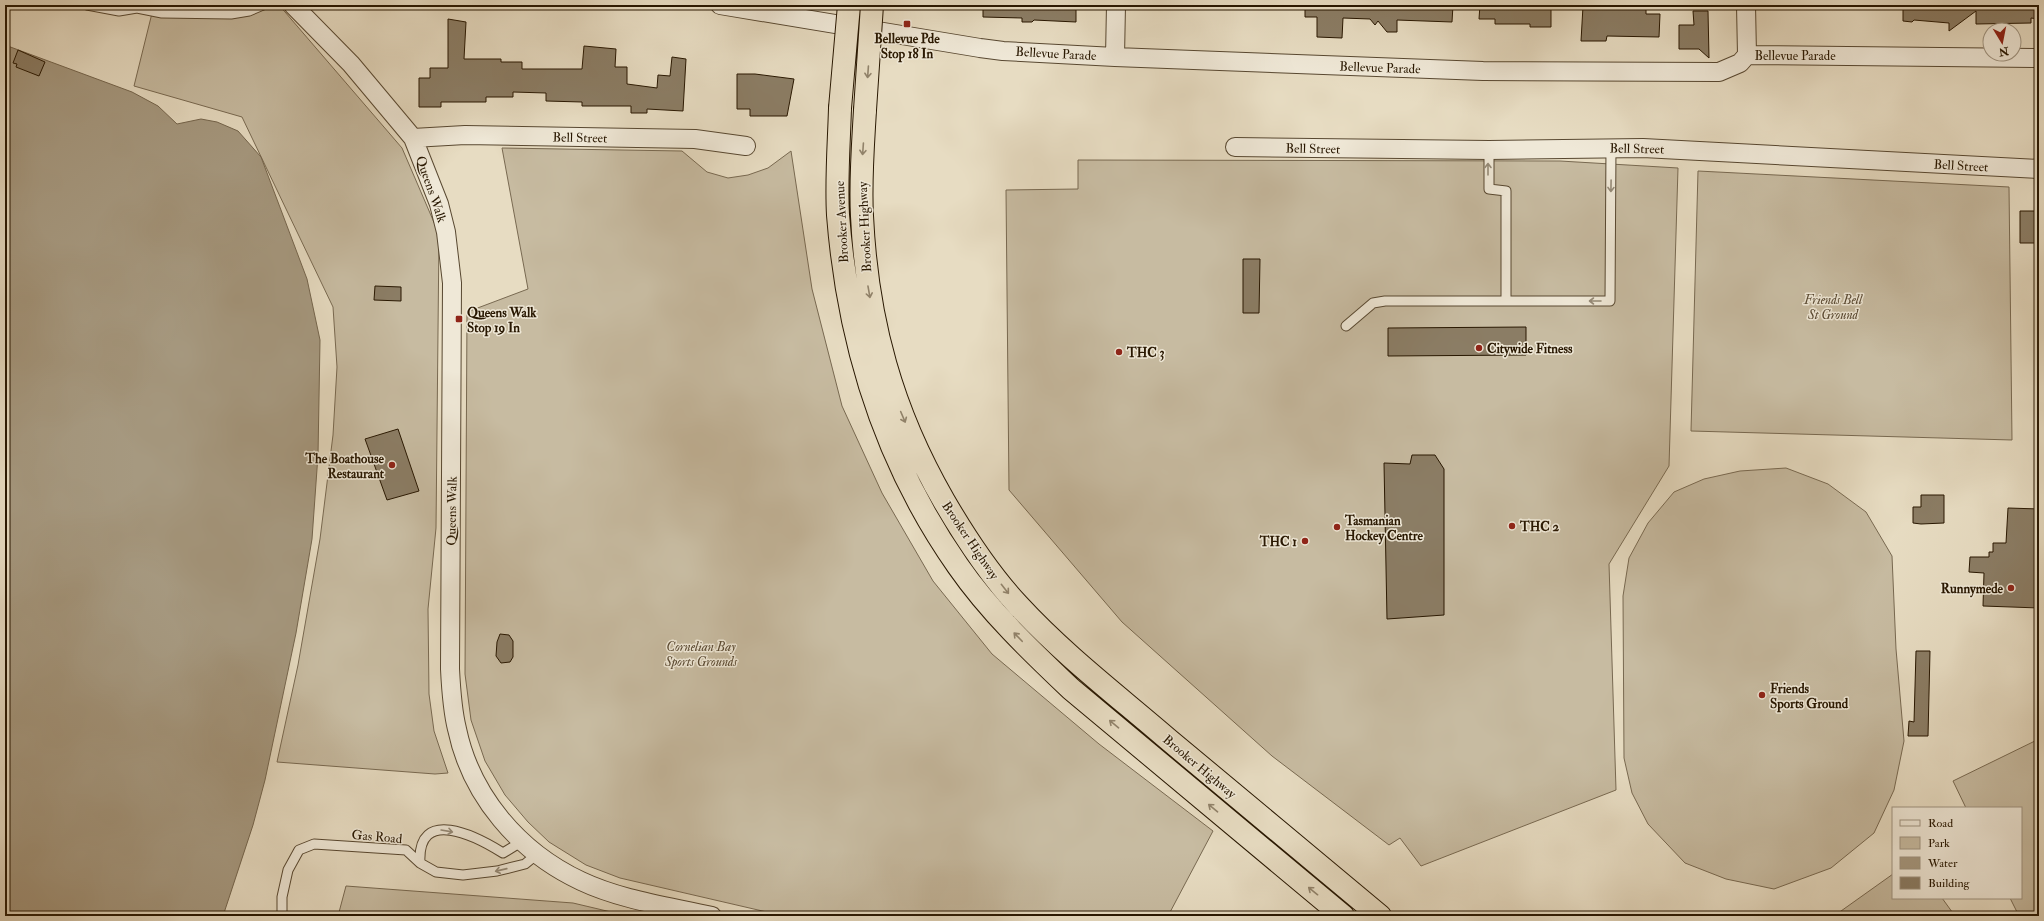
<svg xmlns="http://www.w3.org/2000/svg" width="2044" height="921" viewBox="0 0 2044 921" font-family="'IM FELL Double Pica',serif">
<rect width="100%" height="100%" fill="#e7dcc2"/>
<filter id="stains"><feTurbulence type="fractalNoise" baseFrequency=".005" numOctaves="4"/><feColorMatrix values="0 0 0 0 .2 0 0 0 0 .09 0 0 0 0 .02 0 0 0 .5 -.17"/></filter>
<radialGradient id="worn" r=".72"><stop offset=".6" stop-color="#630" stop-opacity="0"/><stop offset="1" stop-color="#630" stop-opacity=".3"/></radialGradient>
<path fill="#c7bba1" stroke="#786951" d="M 154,5 L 279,5 L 402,148 L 439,234 L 436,528 L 428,609 L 429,694 L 434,731 L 448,773 L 435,774 L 277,762 L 298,665 L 320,539 L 333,435 L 337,367 L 333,307 L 242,117 L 134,86 Z
M 502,148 L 682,151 L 707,172 L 728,178 L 748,175 L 768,168 L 791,151 L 812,289 L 842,406 L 882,493 L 933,581 L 992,654 L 1099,744 L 1213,831 L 1168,916 L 784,916 L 620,878 L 586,865 L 549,842 L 528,822 L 505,795 L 485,761 L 471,720 L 465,674 L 467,312 L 528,289 Z
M 1078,160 L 1560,161 L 1678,168 L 1669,466 L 1609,564 L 1616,790 L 1421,866 L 1400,838 L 1389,845 L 1272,756 L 1122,622 L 1009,490 L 1006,190 L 1078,189 Z
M 1698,171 L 2009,187 L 2012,440 L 1691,431 Z
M 1786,468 L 1828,484 L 1866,512 L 1892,556 L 1896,649 L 1904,741 L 1894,790 L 1874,833 L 1831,868 L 1774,889 L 1726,879 L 1685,863 L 1648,824 L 1632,793 L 1624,758 L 1623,596 L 1629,558 L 1648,523 L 1674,492 L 1704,479 L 1740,471 Z
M 2039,739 L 2039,915 L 2019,916 L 2010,898 L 2021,898 L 2021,808 L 1966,808 L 1953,781 Z
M 1893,874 L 1893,898 L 1942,898 L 1955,916 L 1834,916 Z
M 346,886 L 573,903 L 628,916 L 338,916 Z"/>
<path fill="#a69980" stroke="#74654d" d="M 5,45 L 132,92 L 158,106 L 177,124 L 201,119 L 217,122 L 238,131 L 261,157 L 307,279 L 320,340 L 318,455 L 312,539 L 296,633 L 265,780 L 253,825 L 223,916 L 5,916 Z"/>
<path fill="#8b7d65" stroke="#281701" d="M 983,5 L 1076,5 L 1076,22 L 1034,20 L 1032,22 L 1022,22 L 1022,18 L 983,17 Z
M 1305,5 L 1453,5 L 1452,22 L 1397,20 L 1397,32 L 1387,32 L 1378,21 L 1375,25 L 1370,19 L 1343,18 L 1342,38 L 1317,37 L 1317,17 L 1305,17 Z
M 1480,5 L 1551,5 L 1551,27 L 1530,27 L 1530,24 L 1495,24 L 1495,19 L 1479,19 Z
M 1622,5 L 1646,5 L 1646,14 L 1660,14 L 1659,37 L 1607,36 L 1606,41 L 1581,41 L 1583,6 Z
M 1903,5 L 2039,5 L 2039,19 L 2031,18 L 2031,23 L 1976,24 L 1976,11 L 1949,31 L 1949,23 L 1914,20 L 1912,22 L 1903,21 Z
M 1693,11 L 1708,11 L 1709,58 L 1699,49 L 1679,49 L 1679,25 L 1694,25 Z
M 448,19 L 466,22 L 464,59 L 501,59 L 501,62 L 522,62 L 522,69 L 582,69 L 584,46 L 616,49 L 615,67 L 627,67 L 627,84 L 657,88 L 658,75 L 670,76 L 672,57 L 686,59 L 683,111 L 647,109 L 647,113 L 631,113 L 631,106 L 582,106 L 582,102 L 546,101 L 546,93 L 513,92 L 513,97 L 486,97 L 486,102 L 441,102 L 441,107 L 419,107 L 419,78 L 430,78 L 430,68 L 448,68 Z
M 18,50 L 45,62 L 39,76 L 16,67 L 17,64 L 13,63 Z
M 737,74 L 755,74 L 794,79 L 787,116 L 750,116 L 750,109 L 737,109 Z
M 2020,211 L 2039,211 L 2039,243 L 2020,243 Z
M 1243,259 L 1260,259 L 1259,313 L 1243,313 Z
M 375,286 L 401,287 L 401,301 L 374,300 Z
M 1526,327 L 1526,355 L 1388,356 L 1388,328 Z
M 398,429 L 419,491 L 387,500 L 365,439 Z
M 1412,455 L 1435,455 L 1444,469 L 1444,615 L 1387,619 L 1384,463 L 1410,464 Z
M 1921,495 L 1944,495 L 1944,523 L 1921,524 L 1913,523 L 1913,507 L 1921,507 Z
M 2008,508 L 2039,509 L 2039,608 L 1983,606 L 1984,573 L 1969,572 L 1970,557 L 1989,557 L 1989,552 L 1993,552 L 1993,543 L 2006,543 Z
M 500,634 L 509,635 L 513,641 L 513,657 L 510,662 L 501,663 L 496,656 L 497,642 Z
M 1916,651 L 1930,651 L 1928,736 L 1908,736 L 1909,721 L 1914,722 Z"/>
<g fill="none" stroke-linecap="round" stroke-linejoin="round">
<defs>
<path id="lane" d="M 87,5 L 119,11 L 137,8 L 162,13 L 231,14 L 249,11 L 263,5
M 1489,150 L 1489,189 L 1506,191 L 1506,301
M 1346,326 L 1373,303 L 1385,301 L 1610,301 L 1611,147
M 420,863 C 417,806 476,836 503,853 L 521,842
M 282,916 L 282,897 L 288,870 L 299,850 L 314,844 L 406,850 L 420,863 L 436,872 L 463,875 L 497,871 L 525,864 L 536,855"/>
<path id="street" d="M 293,5 L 351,64 L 413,138 L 439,204 L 446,232 L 452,283 L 450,669 C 451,689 452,709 457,729 C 471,796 519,852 581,881 C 621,900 668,906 712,916
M 720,5 L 980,48 L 1003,51 L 1115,57 L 1483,71 L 1719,72 L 1740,63 L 1747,55 L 2039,58
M 1746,5 L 1747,55
M 1115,57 L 1116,5
M 413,138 L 465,135 L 695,139 L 746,146
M 1235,147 L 1489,150 L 1643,148 L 2039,169"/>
<path id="highway" d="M 840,108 C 839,143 836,180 838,215 C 848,343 885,462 958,566 C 990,612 1031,651 1071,689 L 1343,916
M 865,110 C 863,145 860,181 862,216 C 867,321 892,411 944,501 C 965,537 989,574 1018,605 C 1064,655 1118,696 1169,740 C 1239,799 1310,857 1380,916"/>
</defs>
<use href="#lane" stroke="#584831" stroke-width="11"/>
<use href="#street" stroke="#584831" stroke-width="20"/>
<use href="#highway" stroke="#281701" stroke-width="24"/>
<use href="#lane" stroke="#efe8d7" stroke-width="9"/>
<use href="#street" stroke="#efe8d7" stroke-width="18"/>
<use href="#highway" stroke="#e7dcc2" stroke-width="22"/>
<defs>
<path id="highway-bridge" d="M 840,108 L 849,5
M 865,110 L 872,5"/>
</defs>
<use href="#highway-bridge" stroke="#281701" stroke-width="24" stroke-linecap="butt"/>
<use href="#highway-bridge" stroke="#e7dcc2" stroke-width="22"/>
</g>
<defs><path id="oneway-shaft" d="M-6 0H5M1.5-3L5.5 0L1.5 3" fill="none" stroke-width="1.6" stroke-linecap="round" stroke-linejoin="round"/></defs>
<g stroke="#91836b">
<use href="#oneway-shaft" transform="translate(868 72) rotate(94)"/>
<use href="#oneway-shaft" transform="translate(863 149) rotate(94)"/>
<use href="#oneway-shaft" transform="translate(869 292) rotate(80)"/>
<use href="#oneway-shaft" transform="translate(903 417) rotate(67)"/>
<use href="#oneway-shaft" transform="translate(1005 589) rotate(52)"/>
<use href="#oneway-shaft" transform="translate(1018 637) rotate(-134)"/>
<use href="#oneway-shaft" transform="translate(1114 724) rotate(-140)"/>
<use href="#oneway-shaft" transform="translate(1213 808) rotate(-140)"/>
<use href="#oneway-shaft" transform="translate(1313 891) rotate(-141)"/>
</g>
<g stroke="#958a77">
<use href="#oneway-shaft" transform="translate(1488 169) rotate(-90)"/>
<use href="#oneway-shaft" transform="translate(1611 186) rotate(91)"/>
<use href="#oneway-shaft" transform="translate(1595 301) rotate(180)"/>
<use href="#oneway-shaft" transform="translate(447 831) rotate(10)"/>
<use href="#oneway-shaft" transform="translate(501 870) rotate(167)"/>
</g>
<g fill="#8f2418" stroke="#efe8d7" stroke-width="1.5">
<rect x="903" y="20" width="8" height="8" rx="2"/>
<rect x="455" y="315" width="8" height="8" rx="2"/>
<circle cx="1479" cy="348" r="4"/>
<circle cx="1119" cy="352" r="4"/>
<circle cx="392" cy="465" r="4"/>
<circle cx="1512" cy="526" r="4"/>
<circle cx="1337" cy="527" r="4"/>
<circle cx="1305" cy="541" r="4"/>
<circle cx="2011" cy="588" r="4"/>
<circle cx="1762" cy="695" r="4"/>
</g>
<g text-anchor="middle" stroke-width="3" stroke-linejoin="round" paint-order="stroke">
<g font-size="13" font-weight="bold" fill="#281701" stroke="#efe8d7" text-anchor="start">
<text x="907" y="43" text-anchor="middle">Bellevue Pde<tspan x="907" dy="15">Stop 18 In</tspan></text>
<text x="467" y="317">Queens Walk<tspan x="467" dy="15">Stop 19 In</tspan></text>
<text x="1487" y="353">Citywide Fitness</text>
<text x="1127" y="357">THC 3</text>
<text x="384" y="463" text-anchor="end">The Boathouse<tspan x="384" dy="15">Restaurant</tspan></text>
<text x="1345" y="525">Tasmanian<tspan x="1345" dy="15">Hockey Centre</tspan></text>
<text x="1520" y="531">THC 2</text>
<text x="1297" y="546" text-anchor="end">THC 1</text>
<text x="2003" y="593" text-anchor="end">Runnymede</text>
<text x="1770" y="693">Friends<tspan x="1770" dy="15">Sports Ground</tspan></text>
</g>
<g font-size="13" fill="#281701" stroke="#efe8d7">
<text transform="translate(1056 53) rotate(3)" y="5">Bellevue Parade</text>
<text x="1795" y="60">Bellevue Parade</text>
<text transform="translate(1380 67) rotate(2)" y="5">Bellevue Parade</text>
<text transform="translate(580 137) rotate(1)" y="5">Bell Street</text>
<text transform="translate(1313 148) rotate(1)" y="5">Bell Street</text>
<text transform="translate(1637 148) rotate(1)" y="5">Bell Street</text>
<text transform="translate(1961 165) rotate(3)" y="5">Bell Street</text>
<text transform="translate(432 189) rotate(71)" y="5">Queens Walk</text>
<text transform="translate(841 222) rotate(-93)" y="5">Brooker Avenue</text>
<text transform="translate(864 227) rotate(-93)" y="5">Brooker Highway</text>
<text transform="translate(451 511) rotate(-89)" y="5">Queens Walk</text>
<text transform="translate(971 540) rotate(56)" y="5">Brooker Highway</text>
<text transform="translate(1200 766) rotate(40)" y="5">Brooker Highway</text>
<text transform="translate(377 836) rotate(5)" y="5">Gas Road</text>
</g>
<g font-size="13" font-style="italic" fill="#584831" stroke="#efe8d7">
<text x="1833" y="304">Friends Bell<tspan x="1833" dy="15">St Ground</tspan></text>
<text x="701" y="651">Cornelian Bay<tspan x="701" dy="15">Sports Grounds</tspan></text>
</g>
</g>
<rect width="2044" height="921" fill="none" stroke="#e7dcc2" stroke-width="20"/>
<rect x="6" y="6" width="2032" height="909" fill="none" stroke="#281701" stroke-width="2"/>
<rect x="10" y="10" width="2024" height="901" fill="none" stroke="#281701"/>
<rect x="1892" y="807" width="130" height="92" fill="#efe8d7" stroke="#9f9481"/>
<rect x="1900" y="820" width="20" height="6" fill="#efe8d7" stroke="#9f9481"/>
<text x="1928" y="827" font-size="12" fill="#281701">Road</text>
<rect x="1900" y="837" width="20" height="12" fill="#c7bba1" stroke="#9f9481"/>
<text x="1928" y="847" font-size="12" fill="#281701">Park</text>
<rect x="1900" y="857" width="20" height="12" fill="#a69980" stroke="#9f9481"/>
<text x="1928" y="867" font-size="12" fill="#281701">Water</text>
<rect x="1900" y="877" width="20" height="12" fill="#8b7d65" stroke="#9f9481"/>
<text x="1928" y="887" font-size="12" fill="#281701">Building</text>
<g transform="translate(2002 42) rotate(170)"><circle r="19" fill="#efe8d7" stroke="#9f9481"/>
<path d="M0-3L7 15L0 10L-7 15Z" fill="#8f2418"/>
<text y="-6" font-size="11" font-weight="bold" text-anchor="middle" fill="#281701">N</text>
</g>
<rect width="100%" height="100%" filter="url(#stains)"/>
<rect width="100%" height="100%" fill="url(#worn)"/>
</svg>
